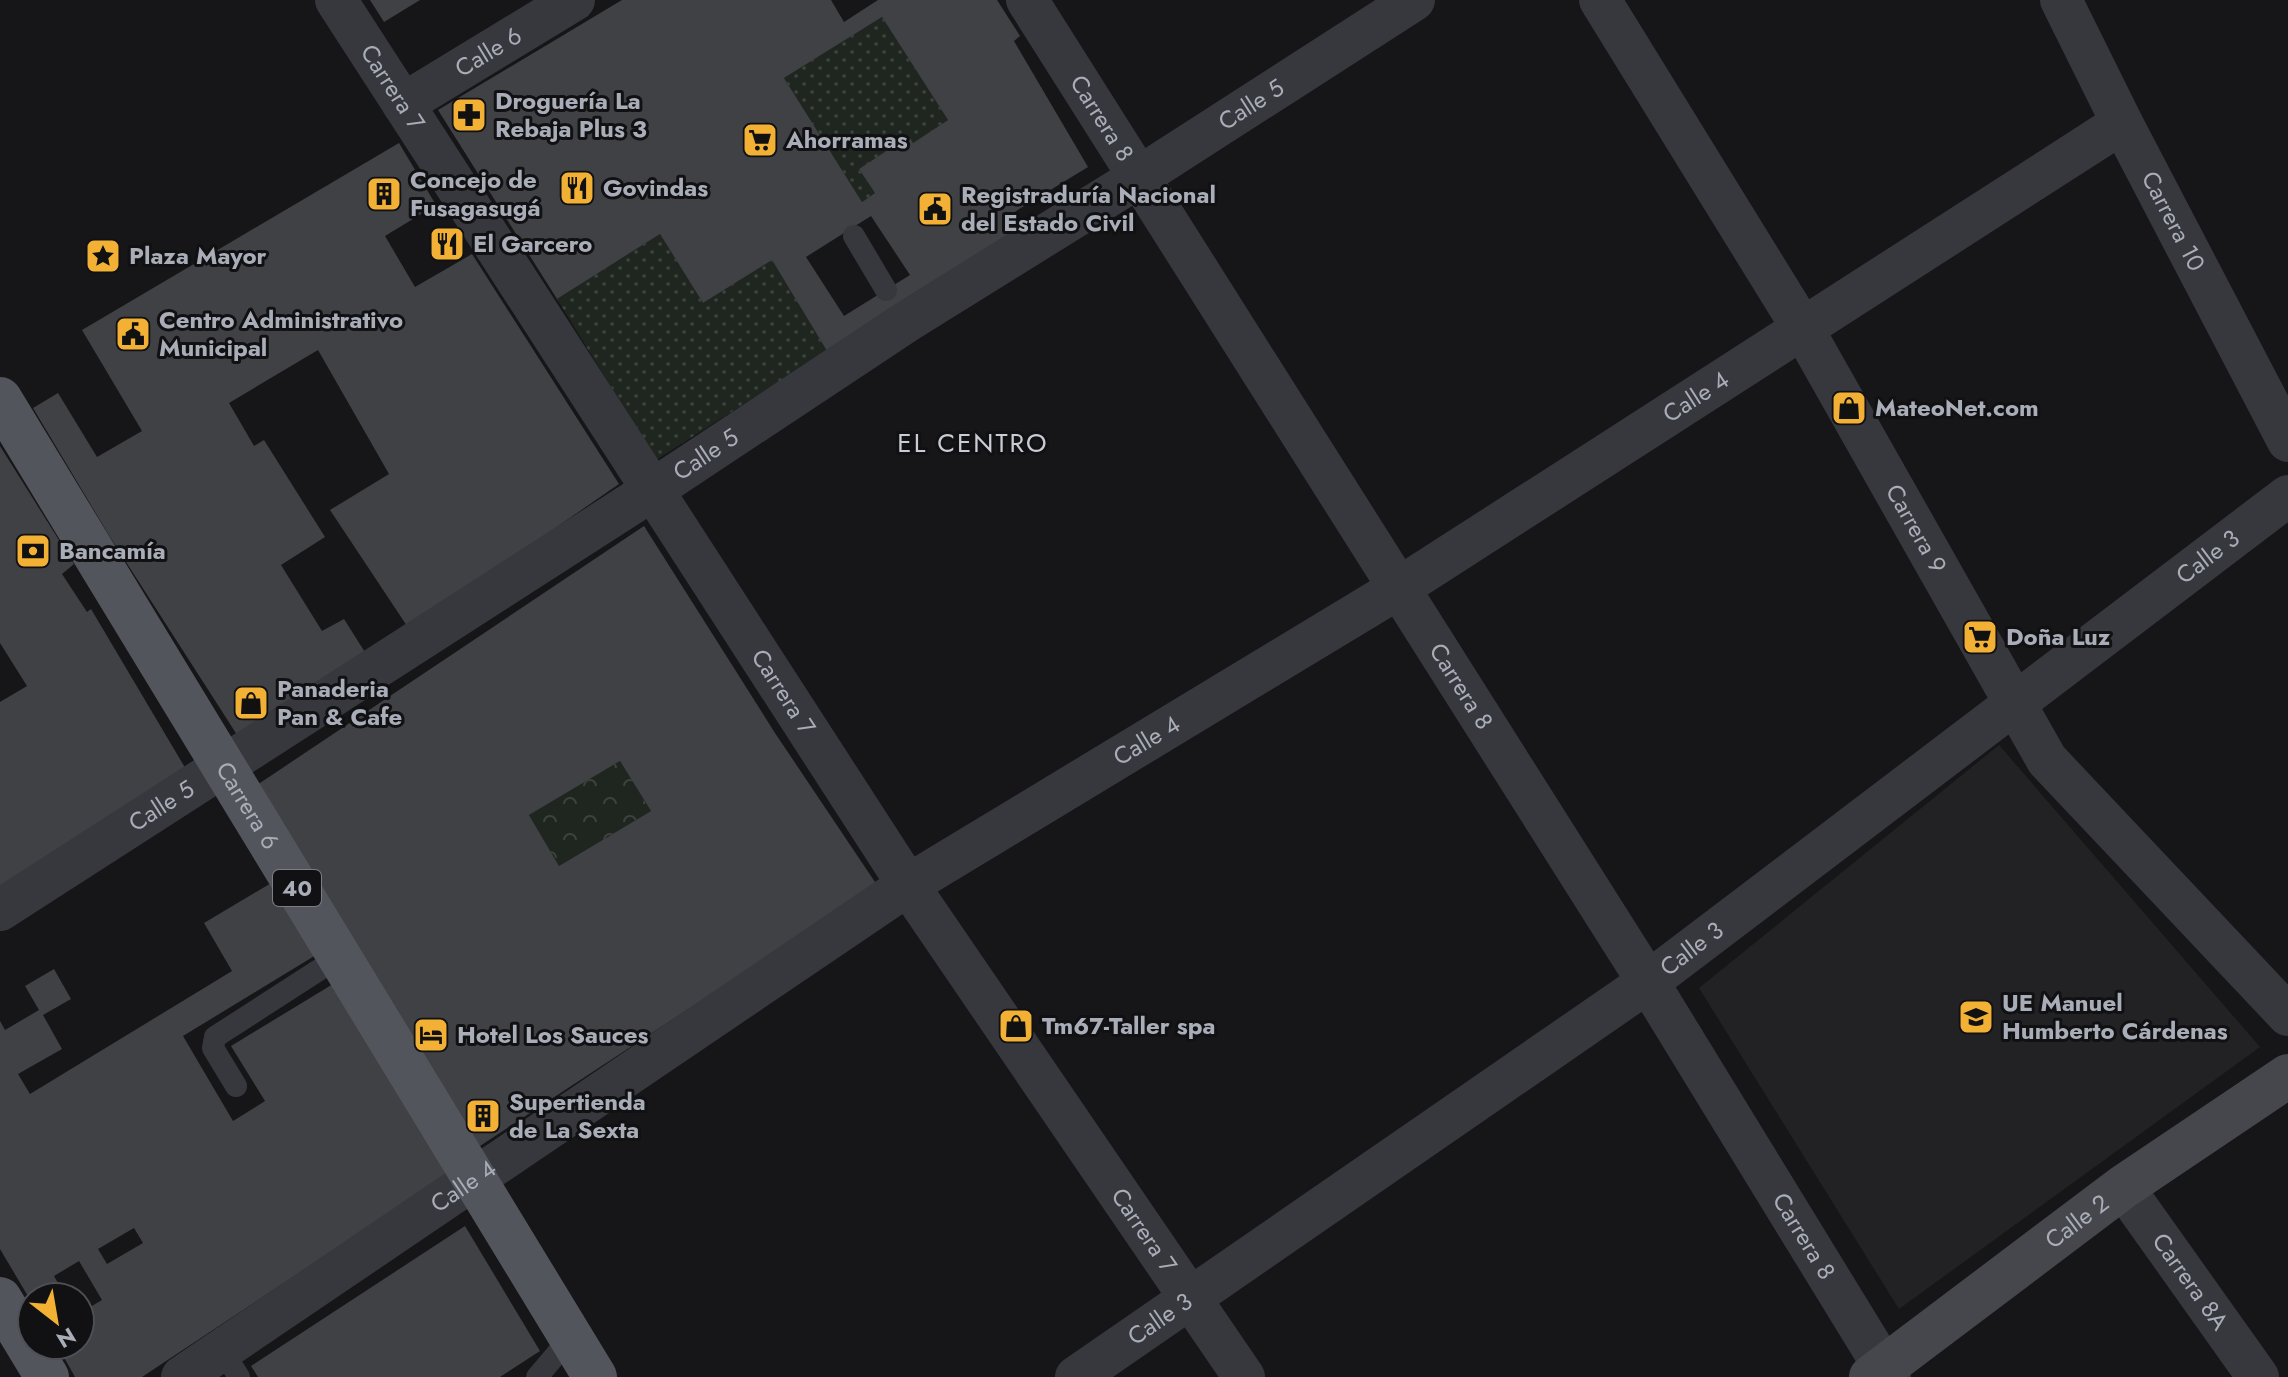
<svg xmlns="http://www.w3.org/2000/svg" width="2288" height="1377" viewBox="0 0 2288 1377" font-family="Jost,sans-serif">
<defs>
<pattern id="grass-dots" width="8" height="8" patternUnits="userSpaceOnUse" patternTransform="scale(2)"><rect width="8" height="8" fill="#1e261f"/><path d="M2 2h.1M6 6h.1" fill="none" stroke="#3c433d" stroke-width="1.8" stroke-linecap="round"/></pattern>
<pattern id="forest-crowns" width="20" height="18" patternUnits="userSpaceOnUse" patternTransform="scale(2)"><rect width="20" height="18" fill="#1e261f"/><path d="M2 6a3 3 0 1 1 6 0M12 15a3 3 0 1 1 6 0" fill="none" stroke="#3c433d"/></pattern>
</defs>
<rect width="100%" height="100%" fill="#161618"/>
<path fill="#222225" d="M 1999,745 L 2260,1047 L 1899,1309 L 1699,988 Z"/>
<path fill="url(#grass-dots)" d="M 882,17 L 948,120 L 913,143 L 909,137 L 859,169 L 875,193 L 862,202 L 784,78 Z
M 660,234 L 703,303 L 772,260 L 827,351 L 656,460 L 557,299 Z"/>
<path fill="url(#forest-crowns)" d="M 620,761 L 651,811 L 559,866 L 529,815 Z"/>
<path fill="#404145" fill-rule="evenodd" d="M 370,0 L 420,0 L 384,22 Z
M 622,0 L 831,0 L 844,22 L 878,0 L 997,0 L 1020,36 L 1014,41 L 1088,167 L 1008,216 L 1014,231 L 827,351 L 772,260 L 703,303 L 660,234 L 557,299 L 438,110 ZM 882,17 L 948,120 L 913,143 L 909,136 L 859,169 L 875,193 L 862,202 L 784,78 ZM 871,216 L 910,275 L 844,316 L 806,257 Z
M 399,143 L 436,205 L 385,236 L 415,287 L 472,254 L 619,484 L 409,629 L 330,510 L 389,474 L 318,350 L 229,403 L 254,446 L 264,440 L 325,537 L 281,565 L 322,631 L 344,619 L 368,657 L 241,741 L 110,537 L 33,408 L 58,393 L 97,457 L 142,431 L 82,330 Z
M 0,446 L 74,564 L 62,574 L 87,612 L 91,609 L 190,776 L 0,899 L 0,702 L 27,686 L 0,643 Z
M 644,526 L 775,733 L 877,885 L 480,1146 L 254,787 ZM 620,761 L 651,811 L 559,866 L 529,815 Z
M 273,882 L 316,955 L 183,1036 L 233,1121 L 265,1101 L 231,1046 L 333,984 L 450,1173 L 142,1377 L 75,1377 L 57,1345 L 80,1345 L 80,1313 L 102,1300 L 79,1261 L 54,1276 L 66,1297 L 32,1297 L 32,1303 L 0,1249 L 0,1021 L 5,1030 L 39,1010 L 25,986 L 54,969 L 71,999 L 43,1015 L 62,1049 L 18,1074 L 30,1094 L 232,971 L 204,923 ZM 134,1228 L 143,1243 L 107,1264 L 98,1249 Z
M 465,1226 L 540,1351 L 500,1377 L 258,1377 L 251,1366 Z"/>
<g fill="none" stroke-linecap="round" stroke-linejoin="round">
<path stroke="#37383d" stroke-width="22" d="M 854,236 L 886,290
M 236,1086 L 213,1048 L 215,1037 L 339,957
M 222,1350 L 239,1377
M 537,1377 L 571,1337"/>
<g stroke="#37383d" stroke-width="42">
<path id="s1" d="M 336,0 L 908,885 L 1244,1377"/>
<path id="s2" d="M 1027,0 L 1648,982 L 1890,1377"/>
<path id="s3" d="M 1600,0 L 1803,329 L 2047,760 L 2288,1015"/>
<path id="s4" d="M 2061,0 L 2122,123 L 2288,441"/>
<path id="s5" d="M 403,104 L 574,0"/>
<path id="s6" d="M 0,910 L 651,491 L 906,322 L 1139,177 L 1414,0"/>
<path id="s7" d="M 2123,1187 L 2258,1377"/>
<path id="s8" d="M 182,1377 L 908,885 L 1399,588 L 2122,123"/>
<path id="s9" d="M 1076,1377 L 1648,982 L 2288,496"/>
</g>
<path stroke="#45474d" stroke-width="44" id="s10" d="M 1871,1377 L 2123,1187 L 2288,1076"/>
<g stroke="#53555c" stroke-width="44">
<path id="s11" d="M 0,399 L 595,1377"/>
<path d="M 0,1299 L 47,1377"/>
</g>
</g>
<defs>
<symbol id="pharmacy-square" viewBox="-11 -11 22 22"><rect x="-9" y="-9" width="18" height="18" rx="4" fill="#f2b134" stroke="#111113"/><path d="M-2-6h4v4h4v4h-4v4h-4v-4h-4v-4h4Z" fill="#111"/></symbol>
<symbol id="supermarket-square" viewBox="-11 -11 22 22"><rect x="-9" y="-9" width="18" height="18" rx="4" fill="#f2b134" stroke="#111113"/><path d="M-6-5.5h2.5l.6 2H6L4.5 2H-2.5L-4.4-4H-6ZM-1.5 3.2a1.3 1.3 0 1 0 .1 0ZM3 3.2a1.3 1.3 0 1 0 .1 0Z" fill="#111"/></symbol>
<symbol id="restaurant-square" viewBox="-11 -11 22 22"><rect x="-9" y="-9" width="18" height="18" rx="4" fill="#f2b134" stroke="#111113"/><path d="M-5-6h1v4h1v-4h1v4h1v-4h1v5L-1.5 .5V6h-2V.5L-5-1ZM5-6V6H3V1.5H1.5Q1.5-4 5-6Z" fill="#111"/></symbol>
<symbol id="building-square" viewBox="-11 -11 22 22"><rect x="-9" y="-9" width="18" height="18" rx="4" fill="#f2b134" stroke="#111113"/><path d="M-4-6H4V6H1V3H-1V6H-4ZM-2.5-4.3h1.7v1.8h-1.7ZM.8-4.3h1.7v1.8H.8ZM-2.5-1h1.7V.8h-1.7ZM.8-1h1.7V.8H.8Z" fill="#111"/></symbol>
<symbol id="civic-square" viewBox="-11 -11 22 22"><rect x="-9" y="-9" width="18" height="18" rx="4" fill="#f2b134" stroke="#111113"/><path d="M-.6-6.5H3V-4.5H.6V-3L4-1V1h2V6H-6V1h2V-1L-.6-3ZM-1.2 2.5V6h2.4V2.5Z" fill="#111"/></symbol>
<symbol id="sight-square" viewBox="-11 -11 22 22"><rect x="-9" y="-9" width="18" height="18" rx="4" fill="#f2b134" stroke="#111113"/><path d="M0-6L1.8-2.2L6-1.7L2.9 1.2L3.7 5.4L0 3.3L-3.7 5.4L-2.9 1.2L-6-1.7L-1.8-2.2Z" fill="#111"/></symbol>
<symbol id="shop-square" viewBox="-11 -11 22 22"><rect x="-9" y="-9" width="18" height="18" rx="4" fill="#f2b134" stroke="#111113"/><path d="M-5-2.5h2.3a2.7 3.5 0 0 1 5.4 0H5L5.5 6h-11ZM-1.5-2.5h3a1.5 2.3 0 0 0-3 0Z" fill="#111"/></symbol>
<symbol id="bank-square" viewBox="-11 -11 22 22"><rect x="-9" y="-9" width="18" height="18" rx="4" fill="#f2b134" stroke="#111113"/><path d="M-6-4H6V4H-6ZM0-2.3a2.3 2.3 0 1 0 0 4.6a2.3 2.3 0 1 0 0-4.6Z" fill="#111"/></symbol>
<symbol id="school-square" viewBox="-11 -11 22 22"><rect x="-9" y="-9" width="18" height="18" rx="4" fill="#f2b134" stroke="#111113"/><path d="M0-5L7-2L0 1L-7-2ZM-4 1L0 2.5L4 1V4Q0 6-4 4Z" fill="#111"/></symbol>
<symbol id="hotel-square" viewBox="-11 -11 22 22"><rect x="-9" y="-9" width="18" height="18" rx="4" fill="#f2b134" stroke="#111113"/><path d="M-6-4.5h1.5V1H6V5H4.5V3h-9V5H-6ZM-4 0a1.8 1.8 0 1 1 3.6 0ZM.5 0V-2.5h3Q6-2.5 6 0Z" fill="#111"/></symbol>
</defs>
<g fill-rule="evenodd">
<use href="#pharmacy-square" x="449" y="95" width="40" height="40"/>
<use href="#supermarket-square" x="740" y="120" width="40" height="40"/>
<use href="#restaurant-square" x="557" y="168" width="40" height="40"/>
<use href="#building-square" x="364" y="174" width="40" height="40"/>
<use href="#civic-square" x="915" y="189" width="40" height="40"/>
<use href="#restaurant-square" x="427" y="224" width="40" height="40"/>
<use href="#sight-square" x="83" y="236" width="40" height="40"/>
<use href="#civic-square" x="113" y="314" width="40" height="40"/>
<use href="#shop-square" x="1829" y="388" width="40" height="40"/>
<use href="#bank-square" x="13" y="531" width="40" height="40"/>
<use href="#supermarket-square" x="1960" y="617" width="40" height="40"/>
<use href="#shop-square" x="231" y="683" width="40" height="40"/>
<use href="#school-square" x="1956" y="997" width="40" height="40"/>
<use href="#shop-square" x="996" y="1006" width="40" height="40"/>
<use href="#hotel-square" x="411" y="1015" width="40" height="40"/>
<use href="#building-square" x="463" y="1096" width="40" height="40"/>
</g>
<g text-anchor="middle" stroke-width="6" stroke-linejoin="round" paint-order="stroke">
<rect fill="#111113" stroke="#7b7e86" stroke-width="2" x="273" y="870" width="48" height="36" rx="6"/>
<g font-size="22" font-weight="bold" fill="#a8adb8">
<text x="297" y="896">40</text>
</g>
<g font-size="24" fill="#a8adb8" stroke="#111113">
<text dy="8" stroke="none"><textPath href="#s5" startOffset="100">Calle 6</textPath></text>
<text dy="8" stroke="none"><textPath href="#s1" startOffset="104">Carrera 7</textPath></text>
<text dy="8" stroke="none"><textPath href="#s6" startOffset="1488">Calle 5</textPath></text>
<text dy="8" stroke="none"><textPath href="#s2" startOffset="140">Carrera 8</textPath></text>
<text dy="8" stroke="none"><textPath href="#s4" startOffset="248">Carrera 10</textPath></text>
<text dy="8" stroke="none"><textPath href="#s8" startOffset="1804">Calle 4</textPath></text>
<text dy="8" stroke="none"><textPath href="#s6" startOffset="840">Calle 5</textPath></text>
<text dy="8" stroke="none"><textPath href="#s3" startOffset="616">Carrera 9</textPath></text>
<text dy="8" stroke="none"><textPath href="#s9" startOffset="1398">Calle 3</textPath></text>
<text dy="8" stroke="none"><textPath href="#s2" startOffset="812">Carrera 8</textPath></text>
<text dy="8" stroke="none"><textPath href="#s1" startOffset="824">Carrera 7</textPath></text>
<text dy="8" stroke="none"><textPath href="#s8" startOffset="1156">Calle 4</textPath></text>
<text dy="8" stroke="none"><textPath href="#s6" startOffset="192">Calle 5</textPath></text>
<text dy="8" stroke="none"><textPath href="#s11" startOffset="476">Carrera 6</textPath></text>
<text dy="8" stroke="none"><textPath href="#s9" startOffset="750">Calle 3</textPath></text>
<text dy="8" stroke="none"><textPath href="#s8" startOffset="340">Calle 4</textPath></text>
<text dy="8" stroke="none"><textPath href="#s10" startOffset="258">Calle 2</textPath></text>
<text dy="8" stroke="none"><textPath href="#s1" startOffset="1472">Carrera 7</textPath></text>
<text dy="8" stroke="none"><textPath href="#s2" startOffset="1460">Carrera 8</textPath></text>
<text dy="8" stroke="none"><textPath href="#s7" startOffset="116">Carrera 8A</textPath></text>
<text dy="8" stroke="none"><textPath href="#s9" startOffset="102">Calle 3</textPath></text>
</g>
<g font-size="24" font-weight="bold" fill="#a8adb8" stroke="#111113" text-anchor="start">
<text x="495" y="109">Droguería La<tspan x="495" dy="28">Rebaja Plus 3</tspan></text>
<text x="786" y="148">Ahorramas</text>
<text x="410" y="188">Concejo de<tspan x="410" dy="28">Fusagasugá</tspan></text>
<text x="603" y="196">Govindas</text>
<text x="961" y="203">Registraduría Nacional<tspan x="961" dy="28">del Estado Civil</tspan></text>
<text x="473" y="252">El Garcero</text>
<text x="129" y="264">Plaza Mayor</text>
<text x="159" y="328">Centro Administrativo<tspan x="159" dy="28">Municipal</tspan></text>
<text x="1875" y="416">MateoNet.com</text>
<text x="59" y="559">Bancamía</text>
<text x="2006" y="645">Doña Luz</text>
<text x="277" y="697">Panaderia<tspan x="277" dy="28">Pan &amp; Cafe</tspan></text>
<text x="2002" y="1011">UE Manuel<tspan x="2002" dy="28">Humberto Cárdenas</tspan></text>
<text x="1042" y="1034">Tm67-Taller spa</text>
<text x="457" y="1043">Hotel Los Sauces</text>
<text x="509" y="1110">Supertienda<tspan x="509" dy="28">de La Sexta</tspan></text>
</g>
<g font-size="26" letter-spacing="2" fill="#c9ccd4" stroke="#111113">
<text x="973" y="452">EL CENTRO</text>
</g>
</g>
<g transform="translate(56 1321) rotate(149)"><circle r="38" fill="#111113" stroke="#4d4f55" stroke-width="2"/>
<path d="M0-6L14 30L0 20L-14 30Z" fill="#f2b134"/>
<text y="-12" font-size="22" font-weight="bold" text-anchor="middle" fill="#a8adb8">N</text>
</g>
</svg>
